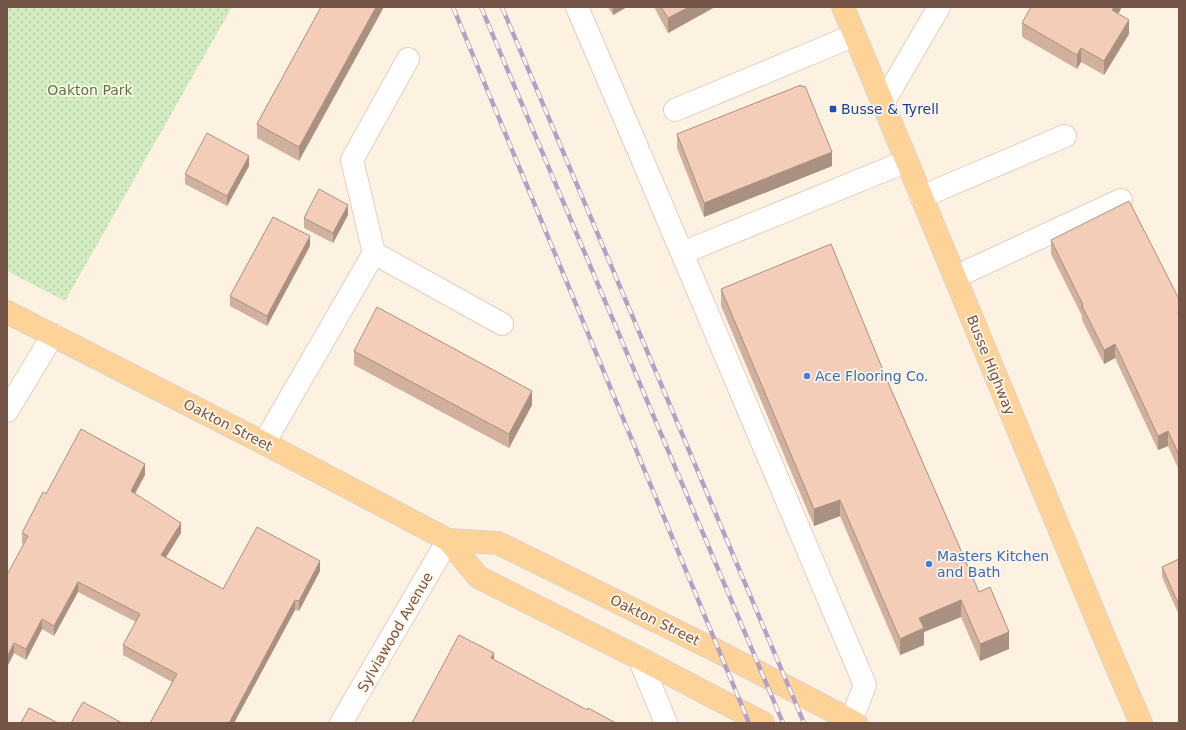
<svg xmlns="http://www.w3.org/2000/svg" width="1186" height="730" viewBox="0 0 1186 730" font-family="'DejaVu Sans',sans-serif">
<defs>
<pattern id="park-dots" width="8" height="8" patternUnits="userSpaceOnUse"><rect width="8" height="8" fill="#d3ebc0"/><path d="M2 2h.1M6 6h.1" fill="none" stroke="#b0c19e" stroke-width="1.8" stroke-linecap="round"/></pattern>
</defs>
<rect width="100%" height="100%" fill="#fdf1e1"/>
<path fill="url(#park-dots)" d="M 7,7 L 232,7 L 65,301 L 7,271 Z"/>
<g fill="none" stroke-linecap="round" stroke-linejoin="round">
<defs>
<path id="minor" d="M 577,7 L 637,147
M 883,103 L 939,7
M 675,110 L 855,35
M 640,154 L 865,685 L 851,721
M 921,197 L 1065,136
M 374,253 L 352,160 L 408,59
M 682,253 L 907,161
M 955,277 L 1121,200
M 7,411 L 53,335
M 264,443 L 374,253 L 502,324
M 639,658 L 666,723
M 341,723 L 448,540"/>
<path id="major" d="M 843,7 L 1109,649 L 1141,723
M 7,312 L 264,443 L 448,540 L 478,577 L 639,658 L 763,723
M 448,540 L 498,543 L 719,652 L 856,723"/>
</defs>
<use href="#minor" stroke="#e3cec0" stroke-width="24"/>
<use href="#major" stroke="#dbd3cf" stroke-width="24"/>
<use href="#minor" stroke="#fff" stroke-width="22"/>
<use href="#major" stroke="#fed397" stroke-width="22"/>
<defs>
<path id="rail" d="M 453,7 L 749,723
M 481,7 L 783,723
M 502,7 L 804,723"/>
</defs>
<use href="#rail" stroke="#b3a0c6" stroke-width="4.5"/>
<use href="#rail" stroke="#fff5e8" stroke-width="3" stroke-dasharray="9" stroke-linecap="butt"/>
</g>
<path fill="#d1b09e" d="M 321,7 L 299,161 L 257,138 L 257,124 Z
M 608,7 L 627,7 L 613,15 Z
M 654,7 L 715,7 L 668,33 Z
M 1121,7 L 1121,9 L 1118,13 L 1129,34 L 1104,75 L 1081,62 L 1077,69 L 1022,37 L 1022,23 Z
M 677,134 L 832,166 L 704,217 L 677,148 Z
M 249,166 L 227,206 L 185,184 L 185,174 Z
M 348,215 L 333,243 L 304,228 L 304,218 Z
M 1051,240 L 1179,299 L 1179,470 L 1168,446 L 1158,450 L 1115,358 L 1104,364 L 1082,320 L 1082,316 L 1051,254 Z
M 310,246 L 267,326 L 230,306 L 230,296 Z
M 721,289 L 890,387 L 979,592 L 1009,649 L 980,661 L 961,617 L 924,632 L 924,645 L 900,655 L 840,516 L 814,526 L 721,306 Z
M 354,351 L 532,405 L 509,448 L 354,365 Z
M 145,475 L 135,493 L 181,533 L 166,557 L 223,589 L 320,571 L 299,611 L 295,610 L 234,723 L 150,723 L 172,682 L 123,655 L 123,645 L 136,622 L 78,592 L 54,636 L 42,629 L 26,660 L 14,653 L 7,667 L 24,544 L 22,543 L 22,533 L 46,494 Z
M 1179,559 L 1179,615 L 1162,577 L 1162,567 Z"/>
<path fill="#aa9081" d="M 376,7 L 384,7 L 299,161 L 299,147 Z
M 613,7 L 627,7 L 613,15 Z
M 689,7 L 715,7 L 668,33 L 668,18 Z
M 1114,7 L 1121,7 L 1121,9 L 1112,24 L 1112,10 Z
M 1129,20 L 1129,34 L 1104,75 L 1104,61 Z
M 1081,48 L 1081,62 L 1077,69 L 1077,55 Z
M 832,152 L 832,166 L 704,217 L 704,203 Z
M 249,156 L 249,166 L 227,206 L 227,196 Z
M 348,205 L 348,215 L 333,243 L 333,233 Z
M 310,236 L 310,246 L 267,326 L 267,316 Z
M 1115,344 L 1115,358 L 1104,364 L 1104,350 Z
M 532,391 L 532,405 L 509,448 L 509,434 Z
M 1168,431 L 1168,446 L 1158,450 L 1158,436 Z
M 145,464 L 145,475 L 131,501 L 131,491 Z
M 840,500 L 840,516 L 814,526 L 814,509 Z
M 181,523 L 181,533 L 161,565 L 161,555 Z
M 320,561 L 320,571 L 299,611 L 299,601 Z
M 78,582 L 78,592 L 54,636 L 54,626 Z
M 295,600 L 295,610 L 234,723 L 229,723 Z
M 961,600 L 961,617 L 924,632 L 924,645 L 900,655 L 900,639 L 919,618 Z
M 42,619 L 42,629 L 26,660 L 26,649 Z
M 1009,632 L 1009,649 L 980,661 L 980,644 Z
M 14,643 L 14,653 L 7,667 L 7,657 Z
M 494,653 L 494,663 L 491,658 Z"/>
<path fill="#f3cdb8" stroke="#aa9081" d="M 321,7 L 376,7 L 299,147 L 257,124 Z
M 661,7 L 689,7 L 668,18 Z
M 1031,7 L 1114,7 L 1112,10 L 1129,20 L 1104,61 L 1081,48 L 1077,55 L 1022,23 Z
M 801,85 L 802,87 L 805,86 L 832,152 L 704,203 L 677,134 Z
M 207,133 L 249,156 L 227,196 L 185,174 Z
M 319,189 L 348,205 L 333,233 L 304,218 Z
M 1129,201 L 1179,299 L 1179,312 L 1178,312 L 1179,315 L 1179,455 L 1168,431 L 1158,436 L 1115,344 L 1104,350 L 1082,306 L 1083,305 L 1051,240 Z
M 273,217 L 310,236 L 267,316 L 230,296 Z
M 831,244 L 890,387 L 979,592 L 990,587 L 1009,632 L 980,644 L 961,600 L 919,618 L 924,628 L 900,639 L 840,500 L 814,509 L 721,289 Z
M 377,307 L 532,391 L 509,434 L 354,351 Z
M 81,429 L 145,464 L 131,491 L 181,523 L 161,555 L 223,589 L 257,527 L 320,561 L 299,601 L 295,600 L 229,723 L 150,723 L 177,674 L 123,645 L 140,614 L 78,582 L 54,626 L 42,619 L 26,649 L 14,643 L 7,657 L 7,575 L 28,536 L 22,533 L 43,492 L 46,494 Z
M 1179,559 L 1179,605 L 1162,567 Z
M 459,635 L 494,653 L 491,658 L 587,710 L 588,708 L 616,723 L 412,723 Z
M 83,702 L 122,723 L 71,723 Z
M 29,708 L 58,723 L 21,723 Z"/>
<rect fill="#1a4fb4" stroke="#fff5e8" stroke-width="1.5" x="829" y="105" width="8" height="8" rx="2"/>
<g fill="#3f7fe0" stroke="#fff5e8" stroke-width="1.5">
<circle cx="807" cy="376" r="4"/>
<circle cx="929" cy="564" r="4"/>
</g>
<g text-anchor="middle" stroke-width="3.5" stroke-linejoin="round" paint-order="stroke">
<g font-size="14" fill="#547b3f" stroke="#fff5e8">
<text x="90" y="95">Oakton Park</text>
</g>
<g font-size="14" fill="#164399" stroke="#fff5e8" text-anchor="start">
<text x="841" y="114">Busse &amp; Tyrell</text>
</g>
<g font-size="14" fill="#755547" stroke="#fff5e8">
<text transform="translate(991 365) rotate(68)" y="5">Busse Highway</text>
<text transform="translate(228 425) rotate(27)" y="5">Oakton Street</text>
<text transform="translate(655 620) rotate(26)" y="5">Oakton Street</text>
<text transform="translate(395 632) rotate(-60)" y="5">Sylviawood Avenue</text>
</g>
<g font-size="14" fill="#366cbe" stroke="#fff5e8" text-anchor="start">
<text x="815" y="381">Ace Flooring Co.</text>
<text x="937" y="561">Masters Kitchen<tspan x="937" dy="16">and Bath</tspan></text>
</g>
</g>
<rect width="1186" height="730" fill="none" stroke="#755547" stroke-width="16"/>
</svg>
